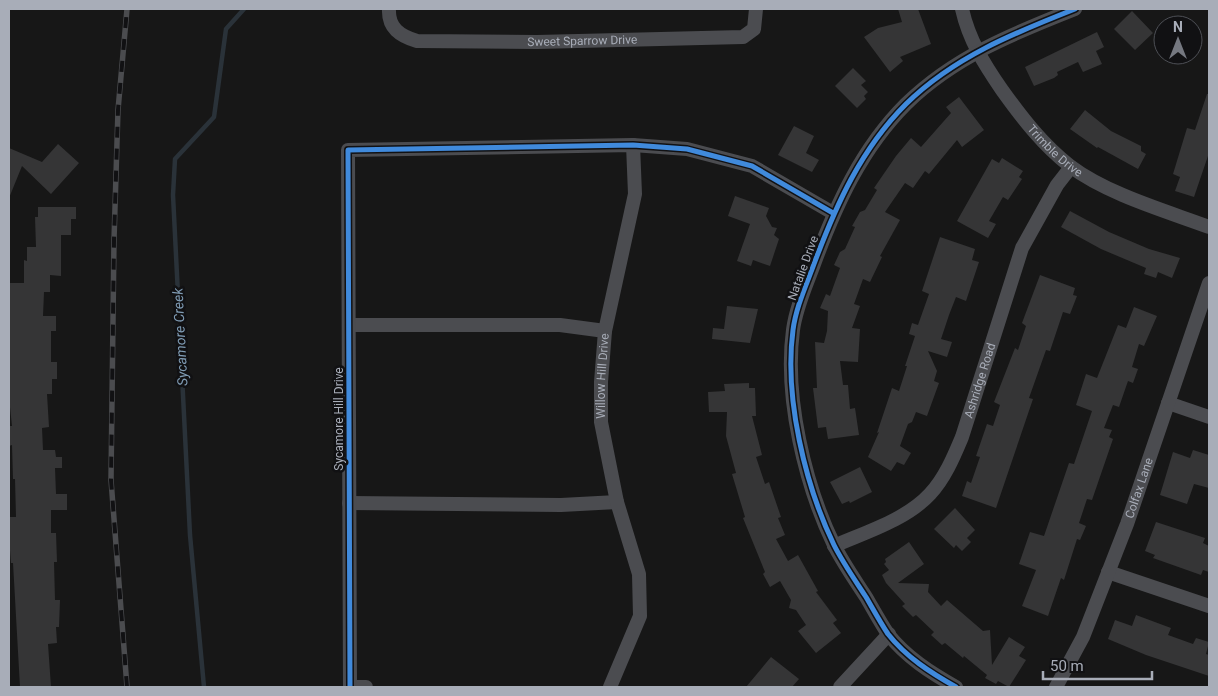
<svg xmlns="http://www.w3.org/2000/svg" width="1218" height="696" viewBox="0 0 1218 696" font-family="Roboto,sans-serif">
<rect width="100%" height="100%" fill="#171717"/>
<g fill="none" stroke-linecap="round" stroke-linejoin="round">
<path stroke="#2a3239" stroke-width="4.5" d="M 204,687 L 190,535 L 173,195 L 175,159 L 214,117 L 226,29 L 244,9"/>
</g>
<path fill="#353536" d="M 898,9 L 918,9 L 931,44 L 900,57 L 903,61 L 890,72 L 864,37 L 878,28 L 902,22 Z
M 1132,11 L 1153,33 L 1135,50 L 1114,29 Z
M 1097,32 L 1104,47 L 1096,51 L 1102,64 L 1083,72 L 1078,62 L 1057,72 L 1058,75 L 1054,78 L 1034,86 L 1025,67 Z
M 853,68 L 866,81 L 861,85 L 868,92 L 864,96 L 866,99 L 857,108 L 835,86 Z
M 1207,94 L 1209,94 L 1209,153 L 1194,197 L 1175,191 L 1180,177 L 1173,174 L 1187,128 L 1195,130 Z
M 959,97 L 984,130 L 962,147 L 957,140 L 929,174 L 925,171 L 913,188 L 905,183 L 885,212 L 900,220 L 880,256 L 882,257 L 870,282 L 863,279 L 854,304 L 860,306 L 852,328 L 860,329 L 858,362 L 840,361 L 843,385 L 848,385 L 850,409 L 855,408 L 859,435 L 828,439 L 826,427 L 818,428 L 813,388 L 817,388 L 815,342 L 824,343 L 827,331 L 828,311 L 820,308 L 826,294 L 830,296 L 840,268 L 834,265 L 840,252 L 845,249 L 855,227 L 852,226 L 860,212 L 865,210 L 877,190 L 874,188 L 896,156 L 911,138 L 921,147 L 951,113 L 946,107 Z
M 1085,110 L 1111,131 L 1141,146 L 1141,151 L 1146,154 L 1138,169 L 1098,147 L 1097,148 L 1070,129 Z
M 794,126 L 814,136 L 806,153 L 819,160 L 812,172 L 778,155 Z
M 58,144 L 79,163 L 51,194 L 22,166 L 9,198 L 9,148 L 42,162 Z
M 1002,158 L 1023,171 L 1019,177 L 1022,179 L 1008,200 L 1003,197 L 989,221 L 996,224 L 988,238 L 957,221 L 992,159 L 999,163 Z
M 735,196 L 769,208 L 766,216 L 772,227 L 777,228 L 774,235 L 779,239 L 770,266 L 753,260 L 751,266 L 737,261 L 750,224 L 728,216 Z
M 38,207 L 76,207 L 76,219 L 71,219 L 71,235 L 61,235 L 61,276 L 50,275 L 50,292 L 44,292 L 43,316 L 56,316 L 56,331 L 51,331 L 51,362 L 57,362 L 57,379 L 52,379 L 52,394 L 47,394 L 49,427 L 42,428 L 43,450 L 55,450 L 56,457 L 62,457 L 62,468 L 55,468 L 56,494 L 67,494 L 67,510 L 51,510 L 51,533 L 56,533 L 57,562 L 54,562 L 55,600 L 60,600 L 59,627 L 56,627 L 57,643 L 48,644 L 51,687 L 20,687 L 13,563 L 11,563 L 10,551 L 10,517 L 16,517 L 15,479 L 13,479 L 12,445 L 9,446 L 9,426 L 12,426 L 9,398 L 9,283 L 24,283 L 24,260 L 27,261 L 27,247 L 36,247 L 35,217 L 38,217 Z
M 1070,211 L 1109,232 L 1149,249 L 1180,258 L 1172,278 L 1158,272 L 1156,278 L 1144,274 L 1146,268 L 1101,249 L 1061,227 Z
M 940,237 L 975,249 L 972,260 L 979,262 L 966,301 L 956,297 L 949,315 L 941,339 L 952,342 L 947,357 L 928,351 L 937,371 L 934,381 L 939,383 L 927,416 L 916,412 L 912,422 L 908,424 L 900,446 L 911,453 L 904,465 L 897,462 L 891,471 L 868,457 L 879,432 L 877,433 L 892,388 L 899,391 L 907,366 L 905,366 L 915,336 L 909,334 L 912,323 L 918,325 L 929,294 L 922,291 Z
M 1040,275 L 1075,288 L 1073,295 L 1077,296 L 1070,314 L 1063,312 L 1050,351 L 1046,350 L 1029,398 L 1033,399 L 996,508 L 962,496 L 967,481 L 971,483 L 980,457 L 976,456 L 987,424 L 993,426 L 1000,405 L 994,402 L 1015,348 L 1018,350 L 1026,326 L 1022,323 Z
M 727,306 L 758,309 L 750,343 L 712,339 L 713,328 L 724,329 Z
M 1134,307 L 1157,316 L 1144,346 L 1139,344 L 1132,367 L 1138,369 L 1133,383 L 1128,381 L 1119,407 L 1113,405 L 1104,428 L 1112,430 L 1109,437 L 1113,439 L 1092,500 L 1087,499 L 1079,523 L 1086,526 L 1080,540 L 1077,539 L 1064,580 L 1061,578 L 1048,616 L 1022,606 L 1036,570 L 1019,564 L 1030,532 L 1044,536 L 1069,463 L 1074,464 L 1092,411 L 1076,405 L 1086,374 L 1097,378 L 1118,325 L 1126,328 Z
M 749,383 L 749,388 L 755,388 L 756,416 L 752,416 L 762,455 L 756,457 L 765,484 L 769,482 L 781,517 L 778,518 L 785,535 L 776,539 L 788,561 L 798,555 L 818,591 L 816,592 L 837,620 L 833,623 L 841,633 L 816,653 L 798,631 L 806,625 L 796,610 L 789,608 L 791,600 L 780,581 L 770,587 L 763,574 L 765,572 L 743,518 L 745,517 L 732,474 L 736,473 L 726,436 L 727,412 L 709,412 L 708,392 L 725,391 L 724,384 Z
M 1193,450 L 1209,455 L 1209,488 L 1194,484 L 1187,504 L 1160,495 L 1173,452 L 1190,458 Z
M 860,467 L 872,492 L 850,503 L 849,501 L 842,504 L 830,482 Z
M 955,508 L 975,530 L 967,538 L 971,542 L 962,551 L 956,545 L 954,548 L 934,529 Z
M 1156,522 L 1205,538 L 1203,543 L 1209,546 L 1209,572 L 1203,570 L 1201,575 L 1153,558 L 1155,555 L 1145,551 Z
M 909,542 L 924,564 L 898,583 L 929,584 L 928,592 L 941,606 L 947,600 L 983,631 L 990,630 L 992,665 L 1009,637 L 1025,647 L 1019,656 L 1026,660 L 1009,687 L 998,681 L 996,684 L 985,678 L 987,675 L 964,656 L 963,658 L 945,643 L 942,645 L 931,635 L 934,632 L 916,615 L 913,617 L 902,606 L 905,604 L 886,583 L 882,575 L 889,570 L 884,564 L 886,562 L 885,559 Z
M 1136,615 L 1171,628 L 1168,635 L 1193,644 L 1196,638 L 1209,642 L 1206,654 L 1209,655 L 1209,676 L 1146,655 L 1108,639 L 1115,620 L 1132,626 Z
M 771,657 L 799,679 L 792,687 L 746,687 Z"/>
<g fill="none" stroke-linecap="round" stroke-linejoin="round">
<g stroke="#4b4c50" stroke-width="14">
<path id="s1" d="M 389,9 C 388,28 400,36 417,41 L 537,42 L 743,37 L 754,29 L 756,9"/>
<path id="s2" d="M 962,9 C 969,40 984,64 1002,90 C 1022,118 1043,145 1070,166 C 1107,194 1166,211 1209,227"/>
<path d="M 349,325 L 560,325 L 605,331"/>
<path d="M 1168,403 L 1209,417"/>
<path d="M 349,503 L 561,505 L 617,502"/>
<path id="s3" d="M 834,546 C 866,532 906,520 930,494 C 945,478 954,456 962,437 L 1022,248 L 1057,185 L 1071,167"/>
<path d="M 1108,572 L 1209,606"/>
<path d="M 350,687 L 348,150 L 633,145 L 687,149 L 752,166 L 833,213"/>
<path d="M 350,687 L 366,687"/>
<path id="s4" d="M 610,687 L 640,616 L 639,574 L 617,502 L 601,422 L 601,382 L 605,331 L 635,194 L 633,145"/>
<path d="M 840,687 L 889,634"/>
<path d="M 956,687 C 931,673 906,657 888,634 C 880,622 873,609 866,597 C 855,580 843,563 834,545 C 805,485 784,397 793,330 C 796,307 806,286 814,264 C 836,205 861,149 906,104 C 954,57 1014,33 1075,9"/>
<path id="s5" d="M 1056,687 L 1083,637 L 1127,524 L 1209,283"/>
</g>
<defs>
<path id="rail" d="M 127,687 L 111,480 L 114,240 L 118,110 L 127,9"/>
</defs>
<use href="#rail" stroke="#4b4c4f" stroke-width="5.5"/>
<use href="#rail" stroke="#111113" stroke-width="4" stroke-dasharray="11" stroke-linecap="butt"/>
<defs>
<path id="cycleway" d="M 350,687 L 348,150 L 633,145 L 687,149 L 752,166 L 833,213
M 956,687 C 931,673 906,657 888,634 C 880,622 873,609 866,597 C 855,580 843,563 834,545 C 805,485 784,397 793,330 C 796,307 806,286 814,264 C 836,205 861,149 906,104 C 954,57 1014,33 1075,9"/>
</defs>
<use href="#cycleway" stroke="#111113" stroke-width="8"/>
<use href="#cycleway" stroke="#408adc" stroke-width="5"/>
</g>
<g text-anchor="middle" stroke-width="5" stroke-linejoin="round" paint-order="stroke">
<g font-size="12" fill="#a8adb8" stroke="#111113">
<text dy="4" stroke="none"><textPath href="#s1" startOffset="212">Sweet Sparrow Drive</textPath></text>
<text dy="4" stroke="none"><textPath href="#s2" startOffset="172">Trimble Drive</textPath></text>
<text transform="translate(803 268) rotate(-70)" y="4">Natalie Drive</text>
<text dy="4" stroke="none"><textPath href="#s4" startOffset="322">Willow Hill Drive</textPath></text>
<text dy="4" stroke="none"><textPath href="#s3" startOffset="235">Ashridge Road</textPath></text>
<text transform="translate(339 419) rotate(-90)" y="4">Sycamore Hill Drive</text>
<text dy="4" stroke="none"><textPath href="#s5" startOffset="216">Colfax Lane</textPath></text>
</g>
<g font-size="14" font-style="italic" fill="#7f9bb3" stroke="#111113">
<text transform="translate(180 337) rotate(-93)" y="5">Sycamore Creek</text>
</g>
</g>
<rect width="1218" height="696" fill="none" stroke="#a8adb8" stroke-width="20"/>
<g transform="translate(1178 40)"><circle r="24" fill="#111113" stroke="#4d4f55"/>
<path d="M0-4L9 19L0 12L-9 19Z" fill="#757880"/>
<text y="-8" font-size="14" font-weight="bold" text-anchor="middle" fill="#a8adb8">N</text>
</g>
<path d="M1043 671v8h109v-8" fill="none" stroke="#a8adb8" stroke-width="2.5"/>
<text x="1050" y="671" font-size="15" fill="#a8adb8" stroke="#111113" stroke-width="4" paint-order="stroke">50 m</text>
</svg>
